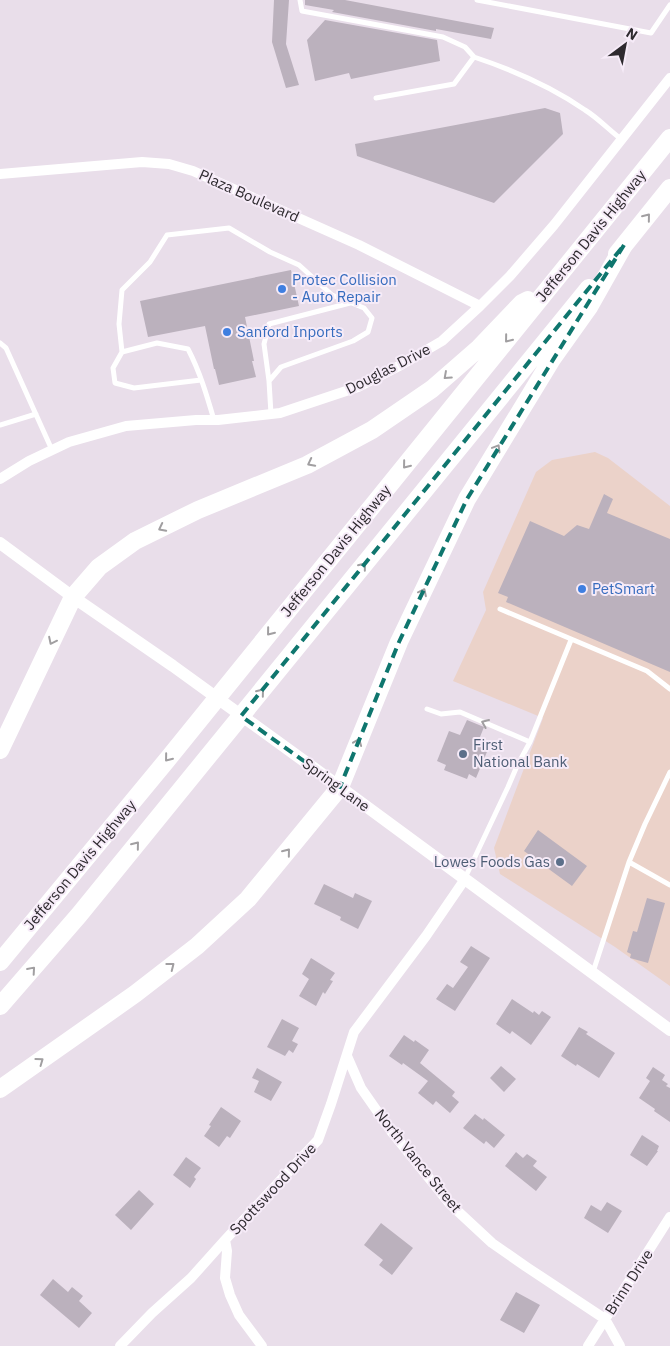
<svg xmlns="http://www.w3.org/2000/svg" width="670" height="1346" viewBox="0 0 670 1346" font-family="'IBM Plex Sans',sans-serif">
<rect width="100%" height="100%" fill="#e9deea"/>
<path fill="#ebd2c9" d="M 595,452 L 608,458 L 670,506 L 670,986 L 615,947 L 500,874 L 494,848 L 543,718 L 453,681 L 486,610 L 483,592 L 536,472 L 552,460 Z"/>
<path fill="#bbb1bd" d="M 274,0 L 289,0 L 286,44 L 299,85 L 286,88 L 272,42 Z
M 305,0 L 345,0 L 494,28 L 491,39 L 436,29 L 436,31 L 332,12 L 334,10 L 305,5 Z
M 325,20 L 437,40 L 440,61 L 351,79 L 349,73 L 315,81 L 307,40 Z
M 545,108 L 560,113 L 563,134 L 494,203 L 357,156 L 355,144 Z
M 291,270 L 299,306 L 245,317 L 254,361 L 252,361 L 256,377 L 219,385 L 215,369 L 214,369 L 205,326 L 148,337 L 140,301 Z
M 604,494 L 613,499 L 607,513 L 670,539 L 670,672 L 506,602 L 508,597 L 498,593 L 530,521 L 564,536 L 577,525 L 589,529 Z
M 467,720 L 484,727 L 478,742 L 489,747 L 476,778 L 469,774 L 467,779 L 444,770 L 446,765 L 437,761 L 449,731 L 460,735 Z
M 538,830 L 587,866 L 572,886 L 524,851 Z
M 324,884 L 353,898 L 355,893 L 372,901 L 358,929 L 340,920 L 341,917 L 314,904 Z
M 647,898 L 665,903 L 648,963 L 630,958 L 631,954 L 627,952 L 633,931 L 637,932 Z
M 471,946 L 490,958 L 455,1011 L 436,999 L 447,984 L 453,988 L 468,967 L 460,962 Z
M 311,958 L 335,973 L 330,980 L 333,981 L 325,994 L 323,992 L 316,1006 L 299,996 L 309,979 L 302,974 Z
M 512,999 L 533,1013 L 534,1011 L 539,1015 L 542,1011 L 551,1017 L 531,1045 L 512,1031 L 510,1034 L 496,1024 Z
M 282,1019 L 299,1028 L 292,1041 L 298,1044 L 293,1053 L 289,1050 L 285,1056 L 267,1047 Z
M 579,1027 L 588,1032 L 586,1034 L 615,1053 L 599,1078 L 577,1064 L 576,1066 L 561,1056 Z
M 404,1035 L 414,1042 L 415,1040 L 429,1050 L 420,1063 L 455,1092 L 452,1096 L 459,1102 L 450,1113 L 436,1101 L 433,1105 L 418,1093 L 428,1081 L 403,1063 L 402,1065 L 389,1056 Z
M 501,1066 L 516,1079 L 504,1092 L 490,1078 Z
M 653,1067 L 665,1075 L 662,1080 L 668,1084 L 666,1086 L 670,1088 L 670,1122 L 654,1111 L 655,1109 L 639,1098 L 650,1081 L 646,1078 Z
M 257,1068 L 282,1082 L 271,1101 L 254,1092 L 259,1081 L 252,1078 Z
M 221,1107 L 241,1121 L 230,1138 L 227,1136 L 219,1147 L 204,1136 L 211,1126 L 209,1125 Z
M 475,1114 L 483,1120 L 484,1118 L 505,1135 L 494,1148 L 486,1141 L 484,1144 L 463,1128 Z
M 642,1135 L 659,1146 L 657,1151 L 658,1151 L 647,1166 L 630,1155 Z
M 516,1152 L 523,1158 L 527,1154 L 537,1161 L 533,1166 L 547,1177 L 536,1191 L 505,1166 Z
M 186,1157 L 201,1168 L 194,1177 L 196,1179 L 190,1188 L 173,1175 Z
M 139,1190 L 154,1204 L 131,1230 L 115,1215 Z
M 607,1202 L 622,1211 L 608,1233 L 584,1218 L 591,1205 L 601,1211 Z
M 381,1223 L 413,1248 L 392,1275 L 379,1265 L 383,1260 L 364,1245 Z
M 53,1279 L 68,1292 L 72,1287 L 83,1296 L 79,1301 L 92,1313 L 79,1328 L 40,1295 Z
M 516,1292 L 540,1305 L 524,1333 L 500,1320 Z"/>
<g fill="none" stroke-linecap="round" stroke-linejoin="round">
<path stroke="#fff" stroke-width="5" d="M 300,0 L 302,11 L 443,37 L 465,47 L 474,57
M 477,0 L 651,33 L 670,5
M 376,98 L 454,84 L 474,57 C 513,70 552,87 585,110 C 598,118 609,130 621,139
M 0,343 L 6,348 L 52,450
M 122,352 L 119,324 L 122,290 L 150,262 L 167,235 L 229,228 L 270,252 L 299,265 L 332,295 L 364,308 L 372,318 L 368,332 L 353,341 L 281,367 L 269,381 L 271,414
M 201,380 L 134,388 L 115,383 L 113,368 L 122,352 L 157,343 L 188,349 C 200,372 207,396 214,420
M 269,381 L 264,344 L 269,324 L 350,303
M 0,425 L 36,414
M 500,609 L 647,671 L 670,689
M 427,709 L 441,714 L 460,712 L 530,742
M 629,862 L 670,885
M 465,878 L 508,787 L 517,766 L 530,742 L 571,640
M 593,972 L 629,862 L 645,824 L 670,772"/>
<path stroke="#fff" stroke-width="10" d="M 0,174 L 142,162 L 169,164 L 193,171 L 359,245 L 480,306
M 0,479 L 29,461 L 69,442 L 126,426 L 196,420 L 218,420 L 280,413 L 358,387 L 401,365 L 442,341 L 480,306 L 510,276 L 554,225 L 670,78
M 347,1056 L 361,1088 L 391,1131 L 450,1204 L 492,1243 L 528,1268 L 605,1319 L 620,1346
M 225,1240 L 227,1251 L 225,1278 L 230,1295 L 239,1315 L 262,1346
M 120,1346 L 152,1313 L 191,1278 L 225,1240 L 318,1140 L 331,1104 L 354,1032 L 426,936 L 465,879
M 588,1346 L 670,1217"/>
<path stroke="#fff" stroke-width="12" d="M 0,543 L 73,597 L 173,666 L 340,787 L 670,1030"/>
<path stroke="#fff" stroke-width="18" d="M 617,254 L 670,188
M 0,750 L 73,597 L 99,567 L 135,541 L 198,510 L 307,465 L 372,430 L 432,389 L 479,348 L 522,303 L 528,300
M 0,962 L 167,760 L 670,138
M 0,1006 L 79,915 L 589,288
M 0,1089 L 135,994 L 197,946 L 248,899 L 340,787 L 399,642 L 467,499 L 552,359 L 589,307 L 624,245"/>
</g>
<defs><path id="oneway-chevron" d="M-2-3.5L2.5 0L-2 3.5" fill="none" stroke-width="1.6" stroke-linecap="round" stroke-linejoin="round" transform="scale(1.25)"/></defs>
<g stroke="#a19fa1">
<use href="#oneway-chevron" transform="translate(647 217) rotate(-51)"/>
<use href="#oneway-chevron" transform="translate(508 339) rotate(129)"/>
<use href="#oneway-chevron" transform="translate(447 376) rotate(138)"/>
<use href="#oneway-chevron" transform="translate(497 448) rotate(-59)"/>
<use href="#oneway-chevron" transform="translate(311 463) rotate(153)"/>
<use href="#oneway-chevron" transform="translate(406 465) rotate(129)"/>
<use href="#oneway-chevron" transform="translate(162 528) rotate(153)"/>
<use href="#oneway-chevron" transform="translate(363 566) rotate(-51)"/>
<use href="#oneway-chevron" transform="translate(423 592) rotate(-64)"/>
<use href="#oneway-chevron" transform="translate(270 632) rotate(129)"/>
<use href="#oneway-chevron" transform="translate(52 641) rotate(116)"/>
<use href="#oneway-chevron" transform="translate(261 692) rotate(-51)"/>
<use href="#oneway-chevron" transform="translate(485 723) rotate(-157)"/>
<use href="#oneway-chevron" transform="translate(358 742) rotate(-68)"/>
<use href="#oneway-chevron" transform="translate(168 758) rotate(129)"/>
<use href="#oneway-chevron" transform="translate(136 845) rotate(-51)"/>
<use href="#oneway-chevron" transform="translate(287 852) rotate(-51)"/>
<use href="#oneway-chevron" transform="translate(171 966) rotate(-38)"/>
<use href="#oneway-chevron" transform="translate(32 970) rotate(-49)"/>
<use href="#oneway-chevron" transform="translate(40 1061) rotate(-36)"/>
</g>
<path fill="none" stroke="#0f766e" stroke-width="4" stroke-dasharray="10 6" stroke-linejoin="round" d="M 624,245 L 467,499 L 399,642 L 340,787 L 241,716 Z"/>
<g fill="#3f7fe0" stroke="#f6ebf8" stroke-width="2">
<circle cx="282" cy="289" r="5"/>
<circle cx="227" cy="332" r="5"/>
<circle cx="582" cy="589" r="5"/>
</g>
<g fill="#5c6f8a" stroke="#f6ebf8" stroke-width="2">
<circle cx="463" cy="754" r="5"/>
<circle cx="560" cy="862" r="5"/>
</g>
<g text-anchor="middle" stroke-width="4" stroke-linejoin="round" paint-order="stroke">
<g font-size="15" fill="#2e2a2f" stroke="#f6ebf8">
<text transform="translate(249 196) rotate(24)" y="5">Plaza Boulevard</text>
<text transform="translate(591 236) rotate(-51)" y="5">Jefferson Davis Highway</text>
<text transform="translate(388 369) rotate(-27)" y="5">Douglas Drive</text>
<text transform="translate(336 551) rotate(-51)" y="5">Jefferson Davis Highway</text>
<text transform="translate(336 785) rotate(36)" y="5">Spring Lane</text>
<text transform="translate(80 865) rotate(-50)" y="5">Jefferson Davis Highway</text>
<text transform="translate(418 1161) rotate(51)" y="5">North Vance Street</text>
<text transform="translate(273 1189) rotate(-47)" y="5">Spottswood Drive</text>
<text transform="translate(629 1282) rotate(-57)" y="5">Brinn Drive</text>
</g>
<g font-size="15" fill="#366cbe" stroke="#f6ebf8" text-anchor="start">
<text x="292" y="285">Protec Collision<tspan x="292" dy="17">- Auto Repair</tspan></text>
<text x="237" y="337">Sanford Inports</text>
<text x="592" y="594">PetSmart</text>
</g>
<g font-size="15" fill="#4e5e75" stroke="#f6ebf8" text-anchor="start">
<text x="473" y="750">First<tspan x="473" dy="17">National Bank</tspan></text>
<text x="550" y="867" text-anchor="end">Lowes Foods Gas</text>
</g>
</g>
<g transform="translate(625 45) rotate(32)" stroke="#f6ebf8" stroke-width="4" paint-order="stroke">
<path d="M0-4L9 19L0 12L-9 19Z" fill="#2e2a2f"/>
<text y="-8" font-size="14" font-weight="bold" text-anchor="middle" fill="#2e2a2f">N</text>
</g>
</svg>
